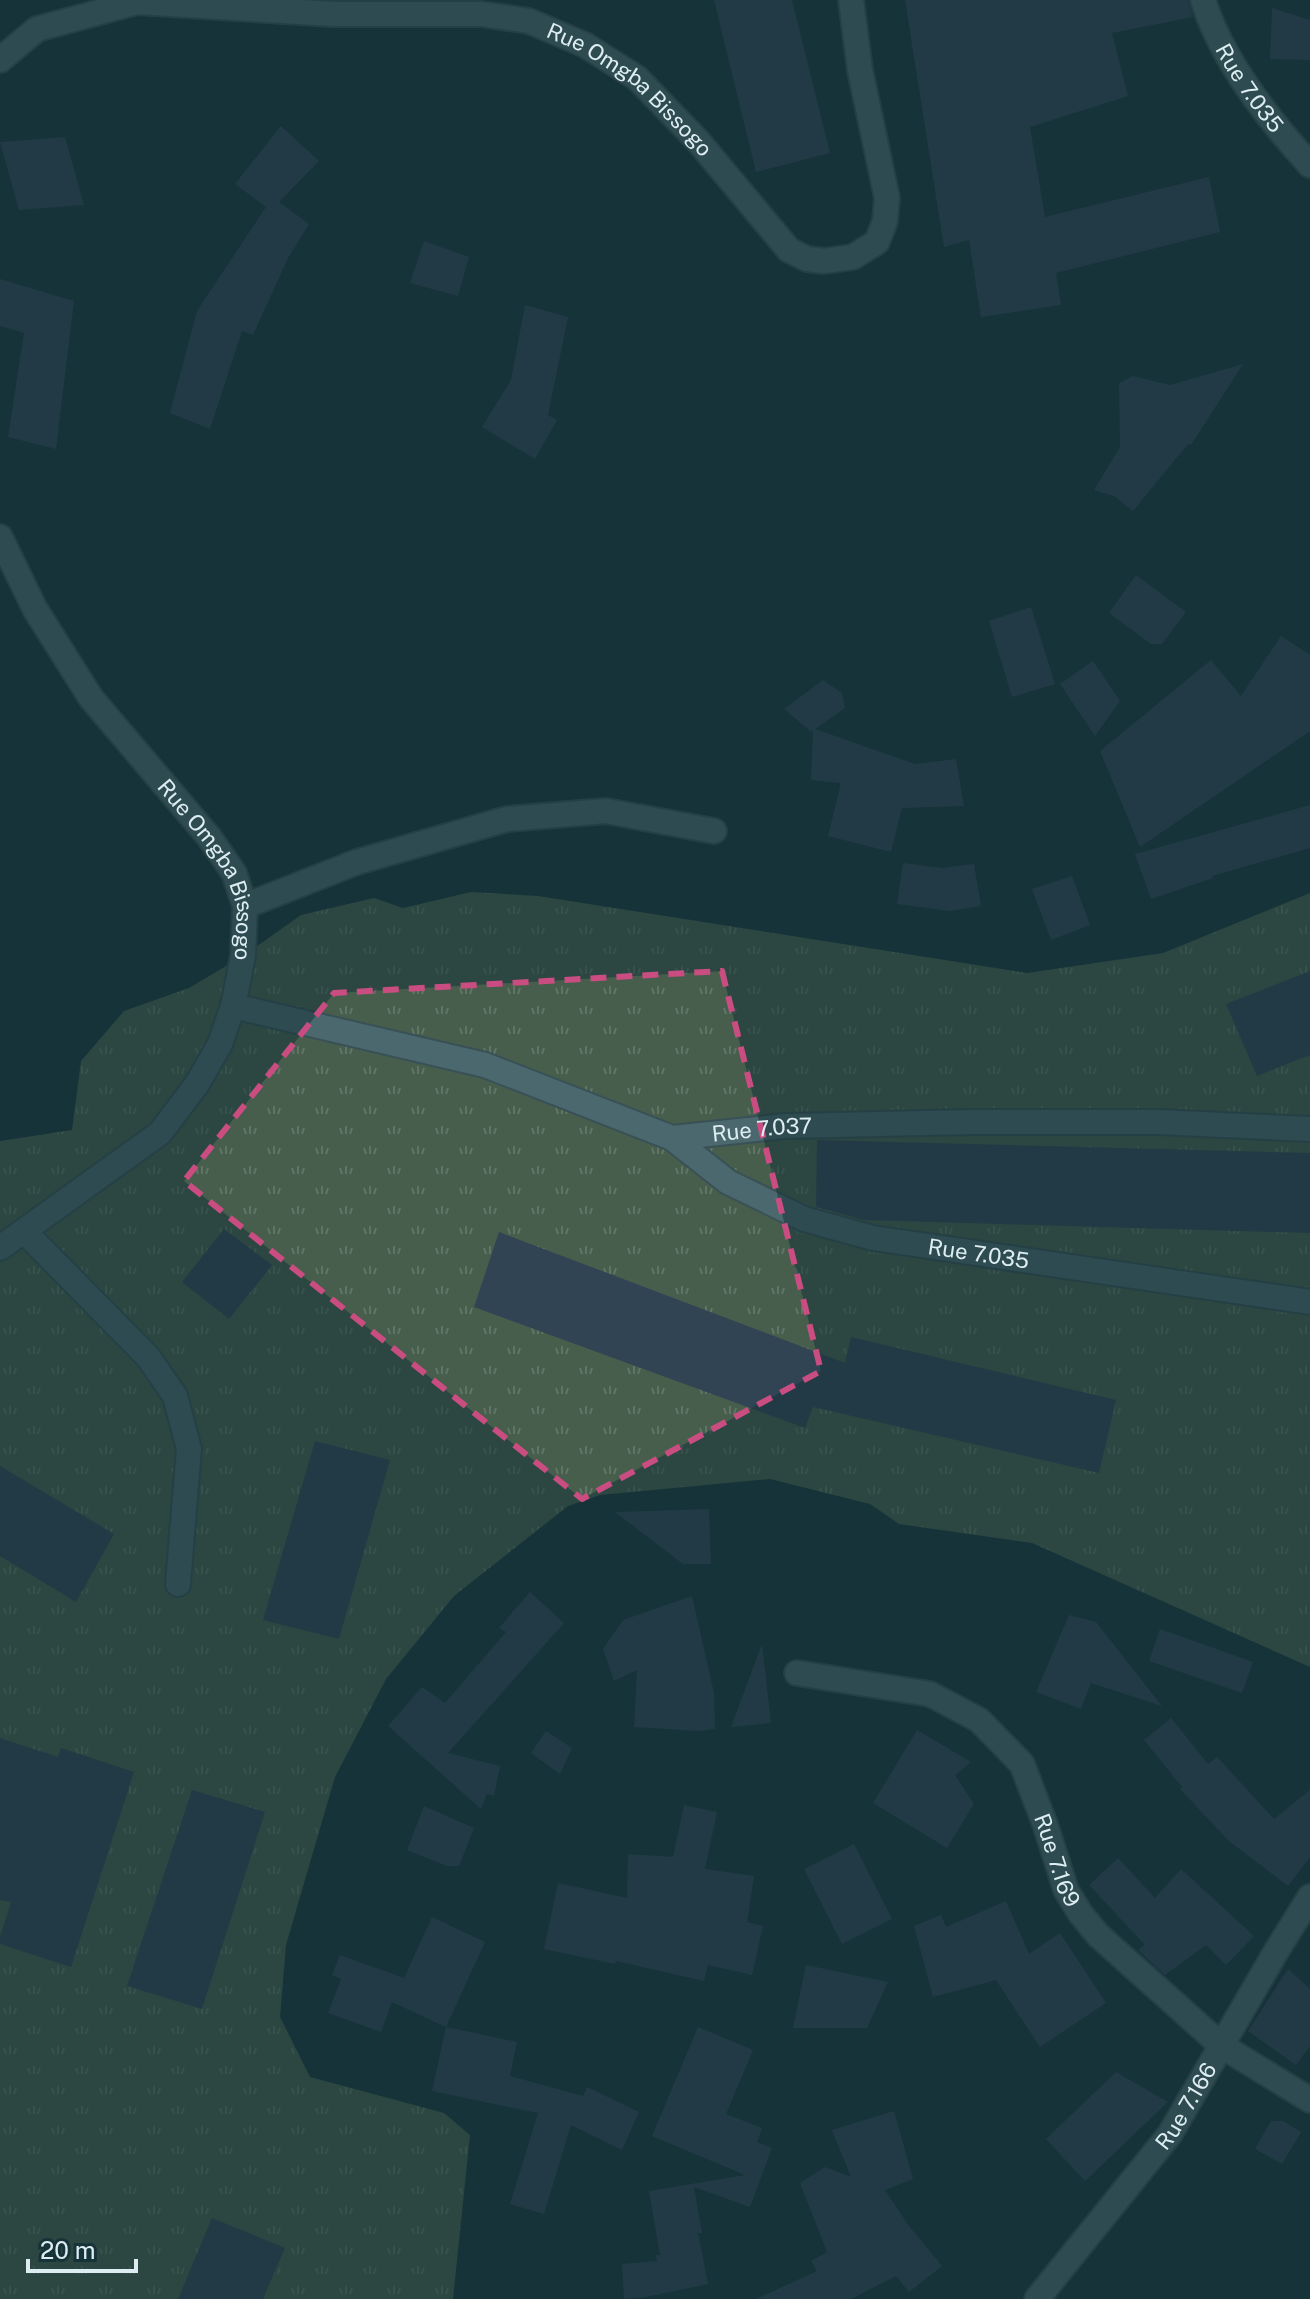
<svg xmlns="http://www.w3.org/2000/svg" width="1310" height="2299" viewBox="0 0 1310 2299" font-family="'Public Sans',sans-serif">
<defs>
<pattern id="grass-tufts" width="24" height="20" patternUnits="userSpaceOnUse" patternTransform="scale(2)"><rect width="24" height="20" fill="#475e4d"/><path d="M3 7l-1-3M5 7V3M7 7l1-3M15 17l-1-3M17 17v-4M19 17l1-3" fill="none" stroke="#617567"/></pattern>
</defs>
<rect width="100%" height="100%" fill="#163339"/>
<path fill="url(#grass-tufts)" d="M 471,892 L 538,896 L 1027,973 L 1163,953 L 1310,893 L 1310,1667 L 1032,1543 L 899,1524 L 870,1504 L 770,1479 L 600,1495 L 568,1506 L 454,1596 L 386,1679 L 335,1777 L 286,1945 L 280,2017 L 310,2077 L 444,2113 L 470,2135 L 453,2299 L 0,2299 L 0,1141 L 72,1130 L 81,1061 L 124,1011 L 189,988 L 243,956 L 301,915 L 374,898 L 403,908 Z"/>
<path fill="#314454" d="M 714,0 L 792,0 L 830,153 L 756,172 Z
M 905,0 L 1188,0 L 1193,17 L 1112,33 L 1128,96 L 1030,127 L 1045,217 L 1209,177 L 1220,232 L 1056,273 L 1061,305 L 981,317 L 969,240 L 944,247 Z
M 1272,8 L 1310,20 L 1310,60 L 1270,59 Z
M 281,126 L 319,161 L 279,202 L 309,224 L 288,258 L 253,335 L 242,331 L 210,429 L 170,413 L 197,311 L 266,207 L 235,184 Z
M 65,137 L 84,205 L 19,210 L 0,142 Z
M 424,241 L 469,257 L 458,296 L 410,283 Z
M 0,279 L 74,301 L 56,449 L 8,437 L 24,333 L 0,326 Z
M 525,305 L 568,317 L 548,415 L 557,420 L 535,459 L 482,427 L 511,380 Z
M 1243,364 L 1191,445 L 1188,444 L 1133,511 L 1114,496 L 1094,490 L 1120,447 L 1119,383 L 1133,376 L 1170,385 Z
M 1136,575 L 1186,612 L 1162,644 L 1151,644 L 1109,613 Z
M 1031,607 L 1055,684 L 1012,697 L 989,621 Z
M 1281,636 L 1310,655 L 1310,731 L 1140,847 L 1100,751 L 1211,660 L 1241,696 Z
M 1093,661 L 1120,701 L 1095,736 L 1060,684 Z
M 823,680 L 842,693 L 845,708 L 815,729 L 915,764 L 956,759 L 964,806 L 902,808 L 891,852 L 828,836 L 841,783 L 811,780 L 813,731 L 811,732 L 784,709 Z
M 1310,805 L 1310,848 L 1212,876 L 1213,878 L 1151,899 L 1135,854 Z
M 903,863 L 942,868 L 974,864 L 981,906 L 950,911 L 897,904 Z
M 1072,876 L 1090,925 L 1051,940 L 1032,889 Z
M 1310,971 L 1310,1055 L 1257,1076 L 1226,1004 Z
M 817,1140 L 1310,1153 L 1310,1233 L 864,1220 L 816,1207 Z
M 224,1229 L 272,1265 L 229,1319 L 182,1282 Z
M 499,1232 L 845,1363 L 851,1337 L 1116,1400 L 1099,1473 L 813,1407 L 805,1428 L 474,1307 Z
M 315,1441 L 390,1460 L 339,1639 L 263,1620 Z
M 0,1466 L 114,1534 L 76,1602 L 0,1556 Z
M 709,1509 L 711,1564 L 683,1564 L 615,1512 Z
M 530,1592 L 564,1623 L 448,1753 L 500,1766 L 494,1796 L 487,1794 L 481,1809 L 388,1726 L 422,1687 L 445,1703 L 506,1632 L 499,1628 Z
M 692,1596 L 714,1693 L 715,1729 L 700,1731 L 634,1727 L 637,1670 L 614,1681 L 603,1649 L 623,1620 Z
M 1069,1615 L 1096,1622 L 1162,1706 L 1091,1683 L 1081,1709 L 1036,1692 Z
M 1160,1629 L 1253,1662 L 1242,1693 L 1149,1661 Z
M 762,1644 L 771,1723 L 731,1727 Z
M 1171,1718 L 1208,1764 L 1217,1757 L 1274,1819 L 1310,1790 L 1310,1857 L 1288,1886 L 1229,1841 L 1180,1789 L 1182,1787 L 1144,1740 Z
M 917,1730 L 971,1762 L 955,1775 L 974,1804 L 947,1848 L 873,1803 Z
M 546,1731 L 572,1748 L 560,1774 L 531,1753 Z
M 0,1738 L 58,1757 L 61,1748 L 134,1772 L 71,1967 L 0,1944 L 0,1937 L 11,1902 L 0,1900 Z
M 192,1790 L 265,1812 L 202,2009 L 127,1986 Z
M 684,1805 L 717,1812 L 705,1869 L 754,1876 L 747,1922 L 763,1926 L 752,1975 L 708,1965 L 704,1981 L 616,1961 L 615,1964 L 544,1949 L 558,1883 L 627,1898 L 628,1854 L 673,1857 Z
M 424,1806 L 474,1828 L 459,1866 L 447,1866 L 407,1850 Z
M 854,1844 L 892,1919 L 842,1944 L 804,1869 Z
M 1118,1858 L 1155,1898 L 1181,1869 L 1254,1936 L 1226,1965 L 1206,1945 L 1165,1975 L 1138,1950 L 1145,1945 L 1089,1885 Z
M 1006,1901 L 1029,1954 L 1060,1933 L 1106,2003 L 1040,2047 L 996,1980 L 933,1997 L 914,1926 L 941,1915 L 946,1927 Z
M 432,1917 L 485,1942 L 446,2027 L 392,2002 L 381,2032 L 328,2013 L 341,1979 L 332,1975 L 340,1955 L 404,1978 Z
M 806,1965 L 888,1982 L 867,2028 L 793,2028 Z
M 1288,1969 L 1310,1989 L 1310,2046 L 1296,2065 L 1248,2031 Z
M 446,2027 L 517,2042 L 510,2076 L 583,2096 L 587,2087 L 639,2112 L 622,2150 L 571,2125 L 544,2214 L 510,2204 L 538,2113 L 432,2091 Z
M 698,2027 L 753,2050 L 726,2114 L 762,2128 L 757,2142 L 772,2148 L 750,2207 L 694,2187 L 702,2233 L 698,2233 L 708,2284 L 646,2297 L 624,2299 L 622,2264 L 657,2261 L 656,2255 L 660,2255 L 649,2191 L 745,2175 L 652,2136 Z
M 1116,2072 L 1168,2102 L 1085,2181 L 1046,2139 Z
M 894,2111 L 913,2179 L 885,2190 L 909,2226 L 942,2266 L 909,2292 L 896,2276 L 851,2299 L 756,2299 L 817,2271 L 811,2261 L 827,2252 L 800,2183 L 825,2167 L 851,2177 L 832,2130 Z
M 1271,2121 L 1283,2121 L 1301,2132 L 1282,2164 L 1255,2149 Z
M 212,2218 L 285,2248 L 263,2299 L 178,2299 Z"/>
<g fill="none" stroke-linecap="round" stroke-linejoin="round">
<defs>
<g id="street">
<path id="s1" d="M 1203,0 C 1222,61 1268,119 1310,165"/>
<path id="s2" d="M 0,60 L 37,29 L 137,2 L 333,14 L 481,14 L 529,21 L 585,45 L 637,78 L 698,141 L 789,250 L 807,259 L 824,261 L 853,257 L 877,242 L 885,221 L 887,198 L 860,70 L 851,0"/>
<path id="s3" d="M 0,537 L 35,609 L 91,698 L 209,837 L 234,873 L 245,906 L 243,956 L 233,1006 L 220,1044 L 197,1084 L 160,1133 L 0,1248"/>
<path d="M 245,906 L 357,862 L 507,819 L 606,811 L 714,831"/>
<path id="s4" d="M 233,1006 L 485,1065 L 672,1138 L 785,1126 L 972,1122 L 1158,1122 L 1310,1129"/>
<path id="s5" d="M 672,1138 L 728,1182 L 804,1219 L 873,1238 L 1310,1302"/>
<path d="M 24,1231 L 148,1357 L 175,1396 L 189,1449 L 178,1584"/>
<path id="s6" d="M 797,1673 L 930,1694 L 979,1720 L 1022,1764 L 1046,1827 L 1066,1890 L 1080,1913 L 1098,1935 L 1222,2046 L 1310,2100"/>
<path id="s7" d="M 1037,2299 L 1170,2134 L 1277,1950 L 1310,1897"/>
</g>
</defs>
<use href="#street" stroke="#395156" stroke-width="28"/>
<use href="#street" stroke="#4a686e" stroke-width="24"/>
</g>
<path d="M0 0H1310V2299H0ZM 722,971 L 821,1371 L 582,1499 L 184,1181 L 334,993 Z" fill="#163339" fill-opacity=".55" fill-rule="evenodd"/>
<path fill="none" stroke="#c94d80" stroke-width="6" stroke-dasharray="16 10" stroke-linejoin="round" d="M 722,971 L 821,1371 L 582,1499 L 184,1181 L 334,993 Z"/>
<g text-anchor="middle" stroke-width="6" stroke-linejoin="round" paint-order="stroke">
<g font-size="22" fill="#ddedf1" stroke="#163339">
<text dy="8" stroke="none"><textPath href="#s1" startOffset="100">Rue 7.035</textPath></text>
<text dy="8" stroke="none"><textPath href="#s2" startOffset="668">Rue Omgba Bissogo</textPath></text>
<text dy="8" stroke="none"><textPath href="#s3" startOffset="398">Rue Omgba Bissogo</textPath></text>
<text dy="8" stroke="none"><textPath href="#s4" startOffset="550">Rue 7.037</textPath></text>
<text dy="8" stroke="none"><textPath href="#s5" startOffset="334">Rue 7.035</textPath></text>
<text dy="8" stroke="none"><textPath href="#s6" startOffset="354">Rue 7.169</textPath></text>
<text dy="8" stroke="none"><textPath href="#s7" startOffset="244">Rue 7.166</textPath></text>
</g>
</g>
<path d="M28 2259v12h108v-12" fill="none" stroke="#ddedf1" stroke-width="4"/>
<text x="40" y="2259" font-size="24" fill="#ddedf1" stroke="#163339" stroke-width="6" paint-order="stroke">20 m</text>
</svg>
